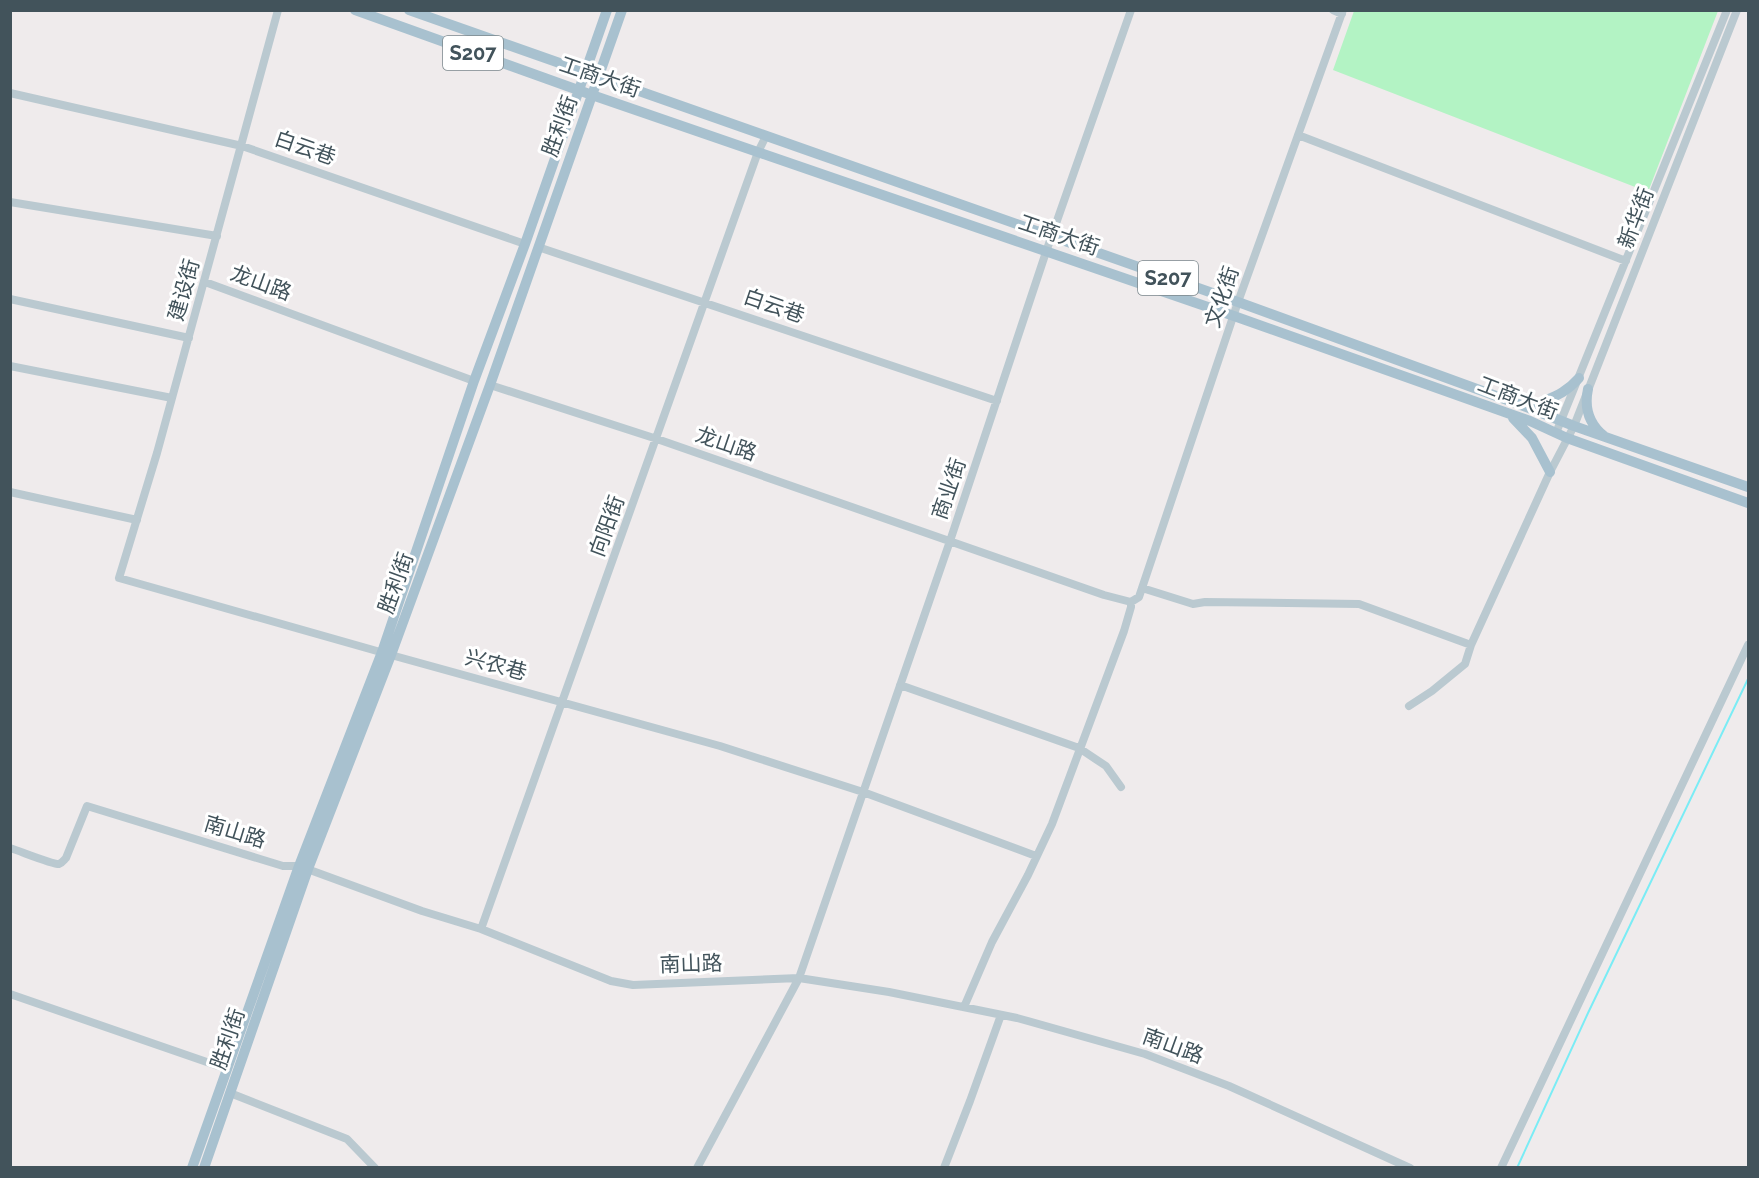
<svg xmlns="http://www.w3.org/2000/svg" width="1759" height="1178" viewBox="0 0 1759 1178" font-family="Raleway,'Noto Sans SC',sans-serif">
<rect width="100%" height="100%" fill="#efebec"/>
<path fill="#b3f3c4" d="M 1354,11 L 1354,10 L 1718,11 L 1648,192 L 1333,70 Z"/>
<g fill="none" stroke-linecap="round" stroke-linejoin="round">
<path stroke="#7becf5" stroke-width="2" d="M 1517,1168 L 1588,1013 L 1748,679"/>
<path stroke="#bac9d0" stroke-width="8" d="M 278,10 L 157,453 L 119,578 L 391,655 L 720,746 L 863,792 L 1036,856
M 1333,10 L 1342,14
M 10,93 L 242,146 L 525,244
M 1298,135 L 1626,261
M 10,202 L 217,236
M 538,247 L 997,401
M 205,282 L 474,381
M 10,299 L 189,338
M 10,366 L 172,398
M 490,385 L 657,439 L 1104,595 L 1131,602 L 1139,597 L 1238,302 L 1343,10
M 1556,433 L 1727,10
M 10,492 L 137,520
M 1142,588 L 1193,604 L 1205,602 L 1359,604 L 1471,645
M 900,685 L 1079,748 L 1106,766 L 1121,787
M 1409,706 L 1432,691 L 1465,664 L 1471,645 L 1550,472 L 1574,426 L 1737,10
M 10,848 C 20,851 51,864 59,864 C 62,863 64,860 66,858 L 87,806 L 283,866 L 299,866 L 422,911 L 481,929 L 611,981 L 633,985 L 799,978 L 889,992 L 1017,1018 L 1145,1054 L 1229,1086 L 1410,1168
M 481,929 L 758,152 L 766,136
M 10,994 L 227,1069
M 964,1007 L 992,942 L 1028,875 L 1052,824 L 1124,631 L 1131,607 L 1131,602
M 230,1093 L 347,1139 L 375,1168
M 697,1168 L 799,978 L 950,541 L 1046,252 L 1131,10
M 944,1168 L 970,1101 L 1001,1015
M 1501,1168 L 1748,645"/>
<path stroke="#a8c1cf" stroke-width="10" d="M 355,10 L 592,95 L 1234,316 L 1530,421 L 1567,438 L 1748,503
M 409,10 L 1238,302 L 1529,408 L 1574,426 L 1748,487
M 1588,389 C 1584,408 1589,424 1604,436
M 1529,408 C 1550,397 1562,397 1579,378
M 1513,418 L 1532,438 L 1550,472
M 192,1168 L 299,866 L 382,652 L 474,381 L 525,244 L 607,10
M 204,1168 L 308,869 L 391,655 L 490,385 L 622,10"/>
</g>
<g text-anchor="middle" stroke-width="6" stroke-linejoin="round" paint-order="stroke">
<g fill="#fff" stroke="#7b878c" stroke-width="1.5">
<rect x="443" y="36" width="60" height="34" rx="4.5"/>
<rect x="1138" y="261" width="60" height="34" rx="4.5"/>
</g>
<g font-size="20" font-weight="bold" fill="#42535b">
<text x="473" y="60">S207</text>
<text x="1168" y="285">S207</text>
</g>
<g font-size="21" fill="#42535b" stroke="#fff">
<text transform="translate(600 77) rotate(19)" y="7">工商大街</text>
<text transform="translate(560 126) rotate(-70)" y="7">胜利街</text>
<text transform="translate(305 148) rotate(19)" y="7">白云巷</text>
<text transform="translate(1636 218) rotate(-69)" y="7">新华街</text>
<text transform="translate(1059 235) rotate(19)" y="7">工商大街</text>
<text transform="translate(261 283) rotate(20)" y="7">龙山路</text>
<text transform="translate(184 290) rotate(-74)" y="7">建设街</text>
<text transform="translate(1222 297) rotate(-71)" y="7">文化街</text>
<text transform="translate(774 306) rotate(19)" y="7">白云巷</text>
<text transform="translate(1518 398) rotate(21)" y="7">工商大街</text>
<text transform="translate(726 444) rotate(19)" y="7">龙山路</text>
<text transform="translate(949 489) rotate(-71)" y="7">商业街</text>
<text transform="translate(607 526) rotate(-70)" y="7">向阳街</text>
<text transform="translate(396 583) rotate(-70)" y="7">胜利街</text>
<text transform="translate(496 665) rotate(15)" y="7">兴农巷</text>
<text transform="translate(235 832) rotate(17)" y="7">南山路</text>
<text transform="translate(691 964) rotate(-2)" y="7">南山路</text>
<text transform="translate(228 1039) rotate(-71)" y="7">胜利街</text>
<text transform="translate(1173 1046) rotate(20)" y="7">南山路</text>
</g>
</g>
<rect width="1759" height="1178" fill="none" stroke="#42535b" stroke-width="24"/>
</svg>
